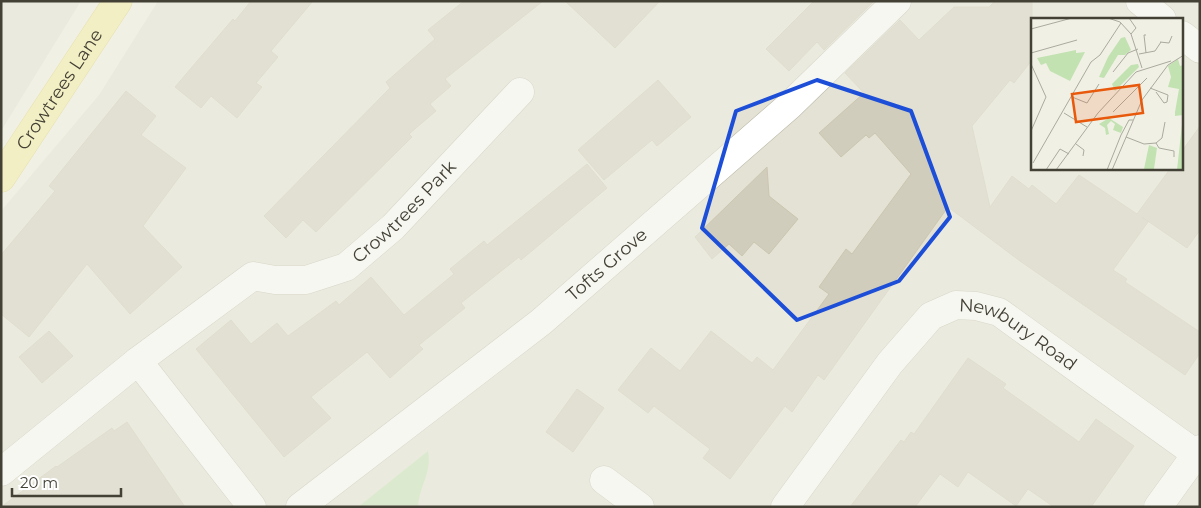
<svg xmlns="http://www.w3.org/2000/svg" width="1201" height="508" viewBox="0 0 1201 508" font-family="Montserrat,sans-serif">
<rect width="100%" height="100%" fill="#f1f0e5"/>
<path fill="#e4e2d4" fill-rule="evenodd" d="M 1,1 L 81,1 L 1,131 Z
M 158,1 L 1200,1 L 1200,507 L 1,507 L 1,211 L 99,95 ZM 1032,19 L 1182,19 L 1182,169 L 1032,169 Z"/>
<path fill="#c2e2b1" d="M 428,451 C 432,474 420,483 418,507 L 358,507 Z"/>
<path fill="#d1cdbc" stroke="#cbc6b0" d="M 251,1 L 313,1 L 271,51 L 278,57 L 256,83 L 262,87 L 237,118 L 211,96 L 201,108 L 175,87 L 233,19 L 235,21 Z
M 464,1 L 543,1 L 445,79 L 451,86 L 430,104 L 436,111 L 409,134 L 412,137 L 316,232 L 303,220 L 286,238 L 264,216 L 390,88 L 386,82 L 435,39 L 428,30 Z
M 565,1 L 660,1 L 615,48 Z
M 814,1 L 874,1 L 824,50 L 817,42 L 789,71 L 766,49 Z
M 995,1 L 1032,1 L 1032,60 L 1014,83 L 1010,80 L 972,126 L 990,207 L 1012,176 L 1029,189 L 1032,185 L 1056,204 L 1079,175 L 1137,214 L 1170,169 L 1182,169 L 1182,151 L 1200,126 L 1200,230 L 1187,248 L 1142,217 L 1148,222 L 1113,270 L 1127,279 L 1125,282 L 1200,332 L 1200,353 L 1185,375 L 1020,261 L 948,207 L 824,380 L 818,375 L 792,412 L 785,406 L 730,479 L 703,458 L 710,449 L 654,406 L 648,413 L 618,390 L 651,348 L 680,371 L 711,331 L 752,363 L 757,357 L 773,370 L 829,294 L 819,287 L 846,249 L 852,254 L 911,174 L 875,133 L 869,138 L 866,135 L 841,157 L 819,133 L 864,93 L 845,73 L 900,20 L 919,40 L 954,7 L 989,7 Z
M 658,80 L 691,117 L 657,146 L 652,140 L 604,180 L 578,150 Z
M 126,91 L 156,116 L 141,135 L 186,168 L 143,226 L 182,267 L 130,314 L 87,264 L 29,337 L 1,314 L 1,255 L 55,191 L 49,186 Z
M 587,164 L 607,188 L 521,260 L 519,257 L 461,303 L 465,308 L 419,345 L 423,349 L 390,378 L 367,352 L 311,397 L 331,418 L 284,457 L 196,349 L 231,320 L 251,344 L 277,323 L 288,336 L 336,301 L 339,305 L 371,277 L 404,315 L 454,274 L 450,269 L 484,241 L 487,245 Z
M 767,167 L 769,196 L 798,219 L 769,254 L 754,242 L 742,256 L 729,244 L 712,259 L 695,237 Z
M 49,331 L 73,356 L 42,383 L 19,357 Z
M 968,358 L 1006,384 L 1003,388 L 1079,442 L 1096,419 L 1134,446 L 1091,507 L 1054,507 L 1028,489 L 1016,506 L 968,472 L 958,487 L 940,474 L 915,507 L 850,507 L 901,440 L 904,442 L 911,432 L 914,434 Z
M 577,389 L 604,408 L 573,452 L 546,432 Z
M 127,422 L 185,507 L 1,507 L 56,466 L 57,467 L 112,428 L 114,431 Z"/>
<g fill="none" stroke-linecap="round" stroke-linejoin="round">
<defs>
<g id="minor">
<path d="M 1140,1 L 1162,19"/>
<path d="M 1182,35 L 1200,49"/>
<path d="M 138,361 L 252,507"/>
<path id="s1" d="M 1,472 L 138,361 L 253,276 L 275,280 L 306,280 L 346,267 L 393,227 L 520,92"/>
<path d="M 604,480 L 640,507"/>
<path id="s2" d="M 300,507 L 541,322 L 789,106 L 897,1"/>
<path id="s3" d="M 785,507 L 890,363 L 931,316 L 956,305 L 976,306 L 999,312 L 1196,454"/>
<path d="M 1158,507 L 1200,449"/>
</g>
<g id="major">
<path id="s4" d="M 1,178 L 118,1"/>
</g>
</defs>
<use href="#minor" stroke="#bbb9a9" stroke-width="29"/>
<use href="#major" stroke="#d8cd6c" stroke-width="29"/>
<use href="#minor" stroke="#fff" stroke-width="28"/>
<use href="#major" stroke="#f5ed9b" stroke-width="28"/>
</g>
<path d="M0 0H1201V508H0ZM 817,80 L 911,111 L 950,217 L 899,281 L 797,320 L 702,228 L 736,111 Z" fill="#f1f0e5" fill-opacity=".55" fill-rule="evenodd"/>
<path fill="none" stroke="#1d4ed8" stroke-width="4" stroke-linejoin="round" d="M 817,80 L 911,111 L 950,217 L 899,281 L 797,320 L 702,228 L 736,111 Z"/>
<g text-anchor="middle" stroke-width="4.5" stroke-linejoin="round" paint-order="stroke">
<g font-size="18" fill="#434035" stroke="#fff">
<text dy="6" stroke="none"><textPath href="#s4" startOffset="106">Crowtrees Lane</textPath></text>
<text dy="6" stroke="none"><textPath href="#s1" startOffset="495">Crowtrees Park</textPath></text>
<text dy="6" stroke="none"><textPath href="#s2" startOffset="391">Tofts Grove</textPath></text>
<text dy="6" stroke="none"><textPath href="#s3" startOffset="338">Newbury Road</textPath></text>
</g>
</g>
<g transform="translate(1031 18)">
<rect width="152" height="152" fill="#f1f0e5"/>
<path d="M 94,19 L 100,32 L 94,37 L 87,37 L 73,60 L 68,59 L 77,39 L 90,20 ZM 45,32 L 45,35 L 54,34 L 39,63 L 19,53 L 15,45 L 10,47 L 6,40 ZM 147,41 L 149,48 L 152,47 L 152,152 L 146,152 L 152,97 L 144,98 L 144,94 L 148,71 L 137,69 L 140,59 L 137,48 ZM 107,46 L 108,49 L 84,73 L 81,66 L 100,47 ZM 78,100 L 92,109 L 90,115 L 82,112 L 84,106 L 80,103 L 76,107 L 78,116 L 75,117 L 74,110 L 68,106 ZM 118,127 L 126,130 L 123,151 L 113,151 Z" fill="#c2e2b1"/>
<path fill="none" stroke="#abaa9f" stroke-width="1" d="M 77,0 L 89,4 L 100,16 L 111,50M 98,0 L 105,10 L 100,16M 0,11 L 41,0M 129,24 L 138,25 L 141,18M 0,35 L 46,22M 115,35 L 113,17 L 115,17M 108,36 L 124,33 L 130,24M 0,46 L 15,79 L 0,113M 82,54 L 97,35 L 107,31M 119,70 L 137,77 L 136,84 L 133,85 L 125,74M 41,79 L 56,85 L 68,66M 82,94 L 116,60M 33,95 L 56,109M 95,119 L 113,126 L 125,125 L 131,120 L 134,104M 125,125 L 128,130 L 143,133 L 143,139M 45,126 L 53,132 L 52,138M 2,145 L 60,44 L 69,37 L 90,5M 15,152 L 29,131 L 38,136M 25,152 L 67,95 L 105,54 L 140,43M 76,152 L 90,117 L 98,102 L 102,102M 81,152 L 111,82 L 137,47 L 153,37"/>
<path fill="#e8590c" fill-opacity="0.15" stroke="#e8590c" stroke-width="2.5" d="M 108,67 L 112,95 L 45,104 L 41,76 Z"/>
<rect width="152" height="152" fill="none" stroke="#434035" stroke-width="2.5"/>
</g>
<rect width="1201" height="508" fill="none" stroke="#434035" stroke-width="5"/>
<path d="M12 488v8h109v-8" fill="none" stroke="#434035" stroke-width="2.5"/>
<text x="20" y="488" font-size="15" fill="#434035" stroke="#ffffff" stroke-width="4" paint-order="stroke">20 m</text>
</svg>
